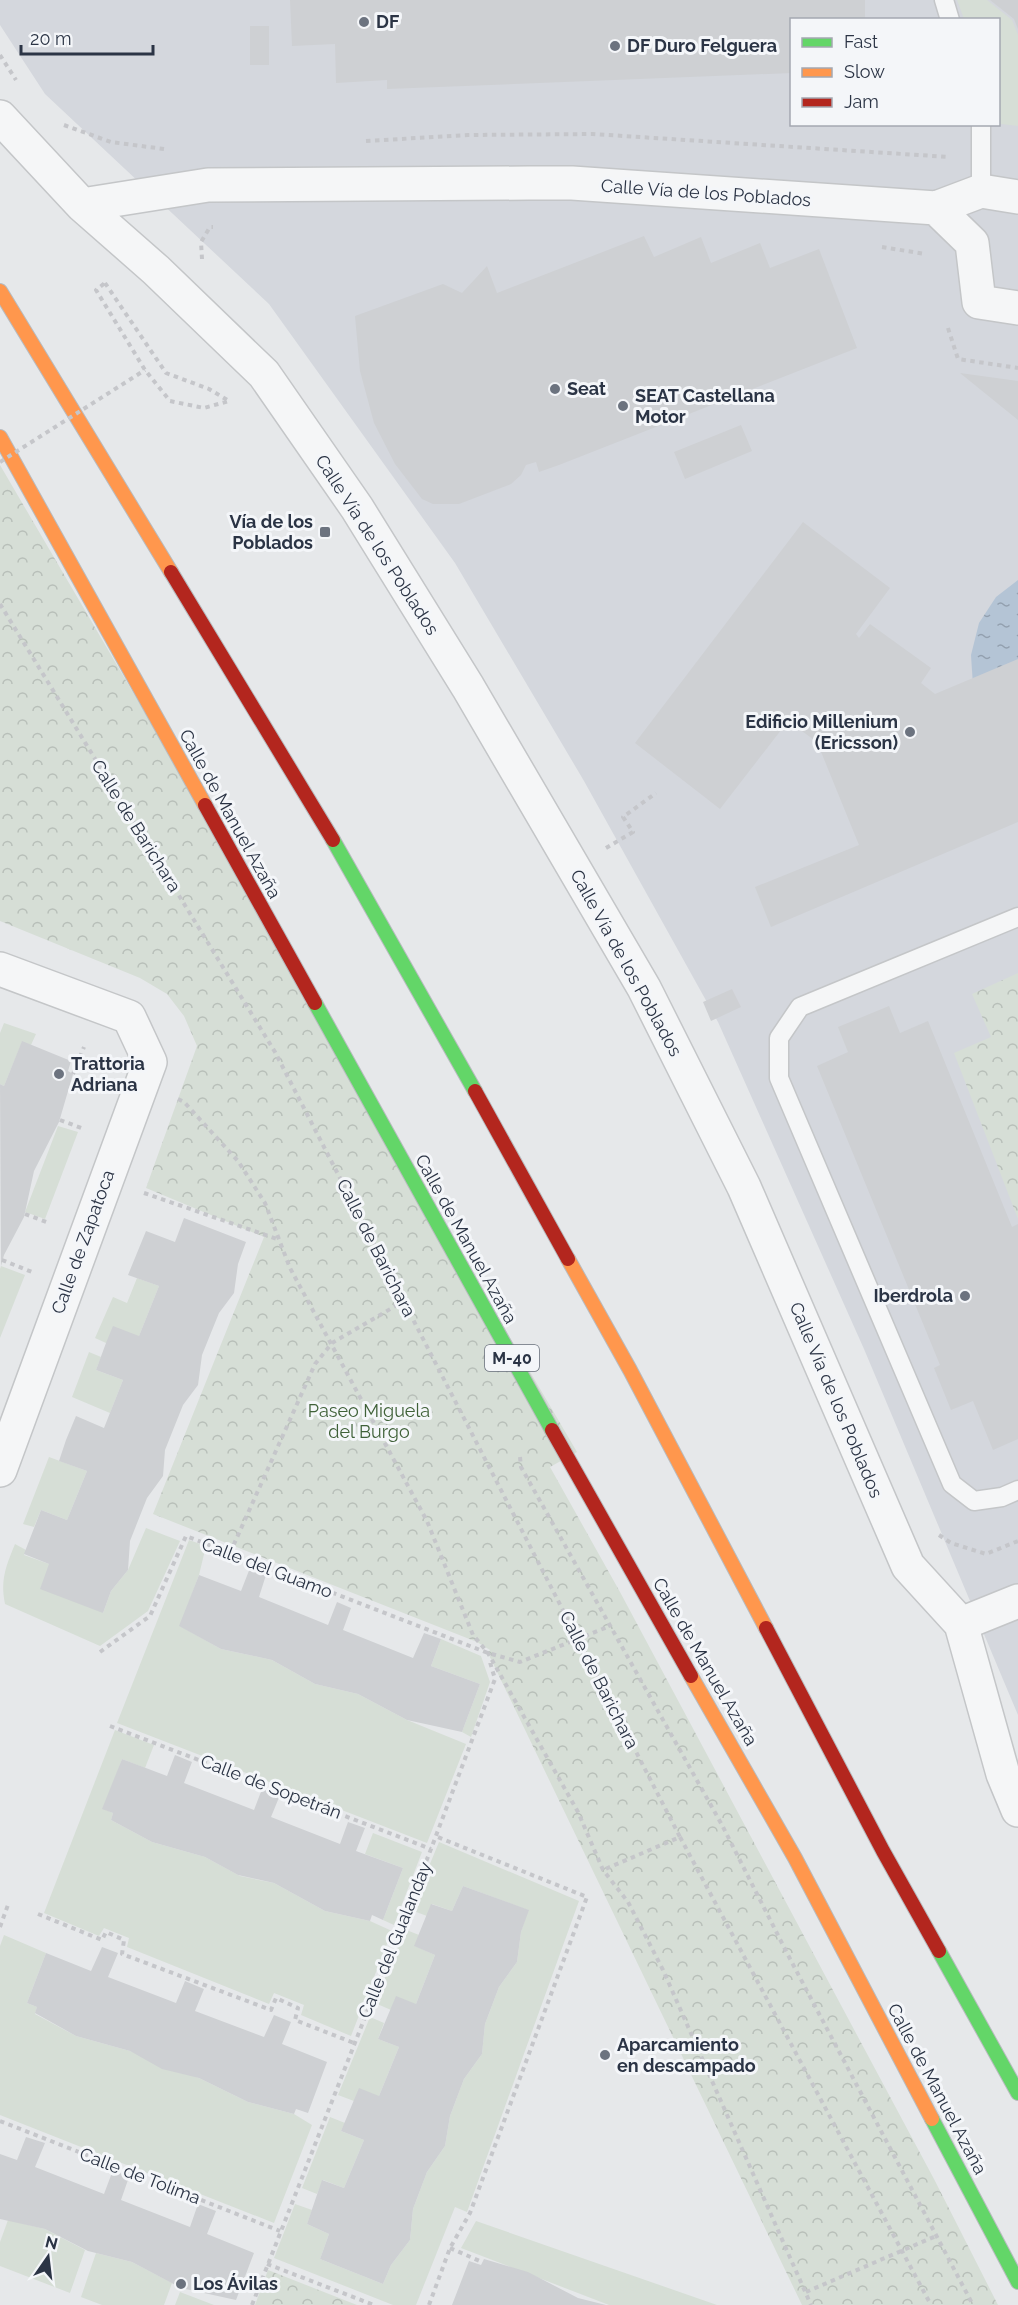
<svg xmlns="http://www.w3.org/2000/svg" width="1018" height="2305" viewBox="0 0 1018 2305" font-family="Raleway,sans-serif">
<defs>
<pattern id="park-crowns" width="20" height="18" patternUnits="userSpaceOnUse" patternTransform="scale(1.5)"><rect width="20" height="18" fill="#d6ded6"/><path d="M2 6a3 3 0 1 1 6 0M12 15a3 3 0 1 1 6 0" fill="none" stroke="#b8bfb9"/></pattern>
<pattern id="water-ripples" width="26" height="14" patternUnits="userSpaceOnUse" patternTransform="scale(1.5)"><rect width="26" height="14" fill="#b4c4d5"/><path d="M2 4q2-2 4 0t4 0M15 11q2-2 4 0t4 0" fill="none" stroke="#93a0af"/></pattern>
</defs>
<rect width="100%" height="100%" fill="#e6e8ea"/>
<path fill="#d4d7dd" fill-rule="evenodd" d="M 0,0 L 1018,0 L 1018,1715 L 864,1349 L 718,1022 L 584,781 L 455,563 L 269,304 L 45,94 L 0,25 ZM 792,20 L 998,20 L 998,124 L 792,124 Z"/>
<path fill="#d6ded6" d="M 957,0 L 987,0 L 1012,20 L 1018,35 L 1018,126 L 1001,124 L 999,117 L 998,20 L 964,19 Z
M 4,1023 L 36,1034 L 31,1045 L 22,1042 L 4,1086 L 0,1084 L 0,1033 Z
M 58,1126 L 78,1132 L 45,1219 L 25,1212 Z
M 1,1266 L 25,1275 L 0,1338 L 0,1269 Z
M 137,1278 L 159,1286 L 139,1336 L 106,1343 L 95,1338 L 113,1297 L 127,1303 Z
M 89,1352 L 101,1357 L 96,1370 L 123,1380 L 110,1413 L 72,1397 Z
M 49,1457 L 87,1471 L 67,1520 L 41,1510 L 34,1527 L 23,1524 Z
M 146,1528 L 180,1541 L 148,1611 L 100,1646 L 5,1604 C 0,1580 6,1566 15,1544 L 26,1550 L 24,1555 L 49,1564 L 103,1613 L 111,1591 L 128,1570 Z
M 189,1540 L 206,1546 L 199,1575 L 180,1626 L 221,1649 L 272,1660 L 315,1684 L 358,1694 L 407,1720 L 466,1744 L 427,1843 L 117,1723 Z
M 441,1639 L 481,1656 L 490,1682 L 471,1737 L 462,1732 L 480,1684 L 431,1666 Z
M 115,1730 L 154,1745 L 145,1768 L 122,1759 L 104,1809 L 113,1813 L 111,1820 L 152,1842 L 205,1857 L 240,1876 L 274,1883 L 325,1911 L 370,1921 L 392,1931 L 351,2036 L 301,2015 L 304,2005 L 274,1993 L 269,2004 L 127,1947 L 129,1938 L 104,1928 L 99,1936 L 44,1913 Z
M 373,1833 L 422,1852 L 394,1925 L 383,1920 L 403,1868 L 365,1854 Z
M 439,1842 L 579,1901 L 467,2212 L 455,2207 L 416,2305 L 393,2305 L 274,2258 L 295,2204 L 312,2210 L 307,2224 L 329,2234 L 320,2259 L 383,2284 L 391,2265 L 410,2240 L 413,2209 L 427,2172 L 445,2146 L 450,2116 L 464,2079 L 482,2054 L 485,2024 L 499,1987 L 517,1962 L 521,1932 L 528,1910 L 463,1886 L 452,1911 L 432,1904 L 427,1916 L 411,1910 Z
M 404,1929 L 419,1935 L 415,1946 L 435,1955 L 416,2004 L 391,2010 L 375,2003 Z
M 4,1935 L 46,1953 L 27,2003 L 37,2007 L 35,2014 L 76,2036 L 130,2051 L 199,2078 L 248,2102 L 294,2114 L 312,2125 L 274,2223 L 0,2115 L 0,1946 Z
M 370,2017 L 384,2023 L 378,2039 L 399,2047 L 379,2096 L 354,2101 L 338,2095 Z
M 330,2117 L 345,2123 L 341,2131 L 364,2140 L 344,2188 L 323,2180 L 317,2194 L 302,2188 Z
M 8,2220 L 45,2229 L 85,2250 L 70,2293 L 0,2266 L 0,2242 Z
M 476,2221 L 717,2305 L 609,2305 L 461,2248 Z
M 96,2253 L 132,2262 L 172,2283 L 164,2305 L 102,2305 L 81,2297 Z
M 180,2292 L 214,2305 L 175,2305 Z"/>
<path fill="url(#park-crowns)" d="M 0,465 L 577,1452 L 550,1467 L 620,1592 L 934,2179 L 998,2305 L 802,2305 L 488,1653 L 490,1650 L 477,1642 L 153,1514 L 264,1237 L 146,1188 L 197,1046 L 184,1016 L 167,994 L 140,978 L 0,921 Z
M 1018,973 L 1018,1219 L 954,1053 L 991,1037 L 972,994 Z
M 268,2270 L 357,2305 L 255,2305 Z"/>
<path fill="url(#water-ripples)" d="M 1018,580 L 1018,745 L 973,686 L 971,655 L 979,623 L 996,597 Z"/>
<path fill="#ced0d3" d="M 290,0 L 865,0 L 865,20 L 792,20 L 792,73 L 387,89 L 387,80 L 336,83 L 335,44 L 292,46 Z
M 990,0 L 1018,0 L 1018,29 L 1014,19 Z
M 250,26 L 269,26 L 269,65 L 250,65 Z
M 644,236 L 654,257 L 701,237 L 711,263 L 760,243 L 770,268 L 819,249 L 857,348 L 559,465 L 539,472 L 536,462 L 526,465 L 521,475 L 511,484 L 459,504 L 433,504 L 422,499 L 395,464 L 374,423 L 360,371 L 355,316 L 443,284 L 462,293 L 487,266 L 497,293 Z
M 960,373 L 1018,381 L 1018,420 Z
M 741,425 L 752,451 L 685,479 L 674,452 Z
M 803,522 L 890,588 L 856,634 L 859,638 L 870,624 L 931,668 L 921,683 L 935,694 L 1018,659 L 1018,822 L 771,927 L 755,887 L 859,845 L 817,742 L 788,721 L 720,809 L 635,743 Z
M 732,989 L 741,1007 L 711,1021 L 703,1002 Z
M 889,1006 L 900,1033 L 928,1021 L 1012,1227 L 1018,1224 L 1018,1439 L 993,1450 L 973,1401 L 951,1410 L 934,1368 L 940,1365 L 817,1066 L 848,1052 L 838,1027 Z
M 22,1041 L 71,1061 L 68,1071 L 73,1074 L 59,1122 L 34,1171 L 24,1217 L 4,1255 L 1,1266 L 0,1084 L 4,1086 Z
M 184,1218 L 246,1242 L 238,1264 L 234,1293 L 219,1313 L 202,1355 L 198,1385 L 183,1405 L 165,1450 L 163,1476 L 147,1498 L 130,1541 L 128,1570 L 111,1591 L 103,1613 L 40,1589 L 49,1564 L 24,1554 L 41,1510 L 67,1520 L 87,1471 L 59,1461 L 66,1440 L 76,1416 L 104,1428 L 123,1380 L 96,1370 L 106,1343 L 113,1326 L 139,1336 L 159,1286 L 128,1275 L 146,1231 L 175,1242 Z
M 250,1568 L 266,1575 L 259,1597 L 328,1625 L 337,1602 L 351,1608 L 343,1630 L 413,1658 L 424,1633 L 441,1639 L 431,1666 L 480,1684 L 462,1732 L 407,1720 L 358,1694 L 315,1684 L 272,1660 L 221,1649 L 179,1626 L 199,1575 L 241,1591 Z
M 175,1755 L 192,1762 L 184,1783 L 254,1810 L 262,1789 L 280,1795 L 271,1817 L 340,1844 L 348,1822 L 365,1828 L 356,1851 L 403,1868 L 383,1920 L 372,1915 L 370,1921 L 325,1911 L 274,1883 L 238,1875 L 205,1857 L 152,1842 L 111,1820 L 113,1813 L 102,1809 L 122,1759 L 167,1776 Z
M 463,1886 L 529,1910 L 521,1932 L 517,1962 L 499,1987 L 485,2024 L 482,2054 L 464,2079 L 450,2116 L 445,2146 L 427,2172 L 413,2209 L 410,2240 L 391,2265 L 383,2284 L 320,2259 L 329,2234 L 307,2224 L 322,2180 L 344,2188 L 364,2140 L 341,2131 L 359,2088 L 379,2096 L 399,2047 L 378,2039 L 396,1996 L 416,2004 L 435,1955 L 414,1946 L 431,1904 L 452,1911 Z
M 102,1947 L 118,1953 L 108,1977 L 176,2003 L 185,1981 L 204,1989 L 195,2011 L 264,2037 L 274,2015 L 291,2022 L 282,2044 L 327,2062 L 308,2113 L 296,2109 L 294,2114 L 248,2102 L 199,2078 L 162,2069 L 130,2051 L 76,2036 L 35,2013 L 37,2007 L 27,2003 L 46,1953 L 91,1971 Z
M 26,2137 L 45,2143 L 35,2167 L 104,2194 L 113,2170 L 129,2177 L 121,2200 L 190,2227 L 198,2204 L 216,2211 L 207,2234 L 254,2253 L 236,2300 L 181,2288 L 132,2262 L 88,2251 L 45,2229 L 0,2219 L 0,2154 L 17,2160 Z
M 484,2259 L 528,2272 L 578,2298 L 606,2305 L 452,2305 L 469,2261 L 481,2265 Z"/>
<g fill="none" stroke-linecap="round" stroke-linejoin="round">
<defs>
<path id="lane" d="M 944,0 L 950,20
M 981,191 L 981,124
M 1018,917 L 800,1007 L 779,1038 L 779,1078 L 952,1484 L 974,1501 L 1002,1497 L 1018,1490"/>
<path id="street" d="M 0,117 L 82,205 L 156,270 L 264,374 L 357,508 L 468,687 L 644,988 L 744,1187 L 908,1566 L 961,1624 L 1003,1774 L 1018,1810
M 82,205 L 208,185 L 529,183 L 572,183 L 936,208 L 981,191 L 1018,197
M 936,208 L 972,243 L 979,302 L 1018,308
M 0,969 L 129,1017 L 150,1062 L 0,1470
M 961,1624 L 1018,1601"/>
<path id="fast" d="M 333,840 L 475,1091
M 315,1003 L 552,1430
M 939,1951 L 1018,2093
M 932,2119 L 1018,2282"/>
<path id="slow" d="M 0,291 L 171,572
M 0,437 L 205,805
M 568,1259 L 630,1370 L 766,1628
M 691,1676 L 795,1858 L 932,2119"/>
<path id="jam" d="M 171,572 L 333,840
M 205,805 L 315,1003
M 475,1091 L 568,1259
M 552,1430 L 691,1676
M 766,1628 L 883,1851 L 939,1951"/>
</defs>
<use href="#lane" stroke="#c4c6c8" stroke-width="21"/>
<use href="#street" stroke="#c4c6c8" stroke-width="36"/>
<use href="#fast" stroke="#b8bbbf" stroke-width="16"/>
<use href="#slow" stroke="#b8bbbf" stroke-width="16"/>
<use href="#jam" stroke="#b8bbbf" stroke-width="16"/>
<path stroke="#c5c6ca" stroke-width="4" stroke-dasharray="4.5 4.5" stroke-linecap="butt" d="M 0,55 L 16,80
M 64,125 L 111,142 L 164,149
M 366,141 L 468,135 L 593,134 L 949,157
M 882,247 L 925,254
M 202,259 L 201,242 L 210,227 L 213,227
M 105,283 L 166,373 L 209,389 L 229,401 L 204,408 L 170,401 L 145,370 L 96,290 Z
M 948,328 L 958,359 L 1018,368
M 0,604 L 275,1052 L 680,1837 L 603,1870
M 606,848 L 633,832 L 623,817 L 656,793
M 73,1074 L 84,1047
M 178,1099 L 184,1102 L 238,1161 L 265,1203 L 290,1268 L 427,1521 L 473,1635 L 488,1653 L 578,1812 L 603,1870 L 628,1902 L 663,1970 L 811,2305
M 60,1120 L 84,1129
M 144,1193 L 280,1240
M 25,1214 L 49,1223
M 2,1260 L 32,1272
M 520,1457 L 521,1467 L 722,1825 L 788,1955 L 973,2305
M 939,1535 L 951,1543 L 986,1554 L 1018,1541
M 230,1553 L 315,1364 L 332,1343 L 404,1301
M 100,1652 L 150,1616 L 186,1536 L 488,1653 L 520,1662 L 610,1626
M 110,1726 L 431,1849
M 680,1837 L 931,2305
M 38,1914 L 102,1940 L 106,1932 L 124,1940 L 122,1954 L 271,2010 L 276,1998 L 298,2008 L 295,2020 L 354,2043
M 0,1927 L 9,1902
M 0,2121 L 280,2231
M 450,2248 L 482,2262
M 267,2264 L 374,2305
M 806,2292 L 936,2236
M 252,2305 L 431,1849 L 495,1679 L 489,1659
M 429,2305 L 450,2248 L 470,2213 L 587,1897 L 435,1836"/>
<use href="#lane" stroke="#f5f6f7" stroke-width="18"/>
<use href="#street" stroke="#f5f6f7" stroke-width="33"/>
<use href="#fast" stroke="#63d668" stroke-width="14"/>
<use href="#slow" stroke="#ff974d" stroke-width="14"/>
<use href="#jam" stroke="#b3261e" stroke-width="14"/>
<path stroke="#c5c6ca" stroke-width="4" stroke-dasharray="4.5 4.5" stroke-linecap="butt" d="M 0,462 L 145,370"/>
</g>
<g fill="#6c737f" stroke="#f4f6f9" stroke-width="2">
<circle cx="364" cy="22" r="6"/>
<circle cx="615" cy="46" r="6"/>
<circle cx="555" cy="389" r="6"/>
<circle cx="623" cy="406" r="6"/>
<rect x="319" y="526" width="12" height="12" rx="3"/>
<circle cx="910" cy="732" r="6"/>
<circle cx="59" cy="1074" r="6"/>
<circle cx="965" cy="1296" r="6"/>
<circle cx="605" cy="2055" r="6"/>
<circle cx="181" cy="2284" r="6"/>
</g>
<g text-anchor="middle" stroke-width="6" stroke-linejoin="round" paint-order="stroke">
<rect fill="#f4f6f9" stroke="#676e7b" stroke-width="1.5" x="485" y="1345" width="54" height="26" rx="4.5"/>
<g font-size="16" font-weight="bold" fill="#2b3445">
<text x="512" y="1364">M-40</text>
</g>
<g font-size="18" font-weight="bold" fill="#2b3445" stroke="#f4f6f9" text-anchor="start">
<text x="376" y="28">DF</text>
<text x="627" y="52">DF Duro Felguera</text>
<text x="567" y="395">Seat</text>
<text x="635" y="402">SEAT Castellana<tspan x="635" dy="21">Motor</tspan></text>
<text x="313" y="528" text-anchor="end">Vía de los<tspan x="313" dy="21">Poblados</tspan></text>
<text x="898" y="728" text-anchor="end">Edificio Millenium<tspan x="898" dy="21">(Ericsson)</tspan></text>
<text x="71" y="1070">Trattoria<tspan x="71" dy="21">Adriana</tspan></text>
<text x="953" y="1302" text-anchor="end">Iberdrola</text>
<text x="617" y="2051">Aparcamiento<tspan x="617" dy="21">en descampado</tspan></text>
<text x="193" y="2290">Los Ávilas</text>
</g>
<g font-size="18" fill="#2b3445" stroke="#f4f6f9">
<text transform="translate(706 193) rotate(4)" y="6">Calle Vía de los Poblados</text>
<text transform="translate(377 545) rotate(57)" y="6">Calle Vía de los Poblados</text>
<text transform="translate(230 814) rotate(61)" y="6">Calle de Manuel Azaña</text>
<text transform="translate(136 826) rotate(58)" y="6">Calle de Barichara</text>
<text transform="translate(626 963) rotate(61)" y="6">Calle Vía de los Poblados</text>
<text transform="translate(466 1239) rotate(61)" y="6">Calle de Manuel Azaña</text>
<text transform="translate(83 1242) rotate(-70)" y="6">Calle de Zapatoca</text>
<text transform="translate(376 1248) rotate(63)" y="6">Calle de Barichara</text>
<text transform="translate(836 1400) rotate(67)" y="6">Calle Vía de los Poblados</text>
<text transform="translate(267 1568) rotate(21)" y="6">Calle del Guamo</text>
<text transform="translate(705 1662) rotate(60)" y="6">Calle de Manuel Azaña</text>
<text transform="translate(599 1680) rotate(63)" y="6">Calle de Barichara</text>
<text transform="translate(271 1787) rotate(21)" y="6">Calle de Sopetrán</text>
<text transform="translate(395 1940) rotate(-68)" y="6">Calle del Gualanday</text>
<text transform="translate(937 2089) rotate(62)" y="6">Calle de Manuel Azaña</text>
<text transform="translate(140 2176) rotate(21)" y="6">Calle de Tolima</text>
</g>
<g font-size="18" fill="#3f6138" stroke="#f4f6f9">
<text x="369" y="1417">Paseo Miguela<tspan x="369" dy="21">del Burgo</tspan></text>
</g>
</g>
<rect x="790" y="18" width="210" height="108" fill="#f4f6f9" stroke="#a4a8b1" stroke-width="1.5"/>
<rect x="802" y="38" width="30" height="9" fill="#63d668" stroke="#a4a8b1" stroke-width="1.5"/>
<text x="844" y="48" font-size="18" fill="#2b3445">Fast</text>
<rect x="802" y="68" width="30" height="9" fill="#ff974d" stroke="#a4a8b1" stroke-width="1.5"/>
<text x="844" y="78" font-size="18" fill="#2b3445">Slow</text>
<rect x="802" y="98" width="30" height="9" fill="#b3261e" stroke="#a4a8b1" stroke-width="1.5"/>
<text x="844" y="108" font-size="18" fill="#2b3445">Jam</text>
<g transform="translate(48 2257) rotate(14)" stroke="#f4f6f9" stroke-width="4.5" paint-order="stroke">
<path d="M0-4.5L10 22L0 15L-10 22Z" fill="#2b3445"/>
<text y="-9" font-size="16" font-weight="bold" text-anchor="middle" fill="#2b3445">N</text>
</g>
<path d="M21 45v9h132v-9" fill="none" stroke="#2b3445" stroke-width="3"/>
<text x="30" y="45" font-size="18" fill="#2b3445" stroke="#f4f6f9" stroke-width="4.5" paint-order="stroke">20 m</text>
</svg>
